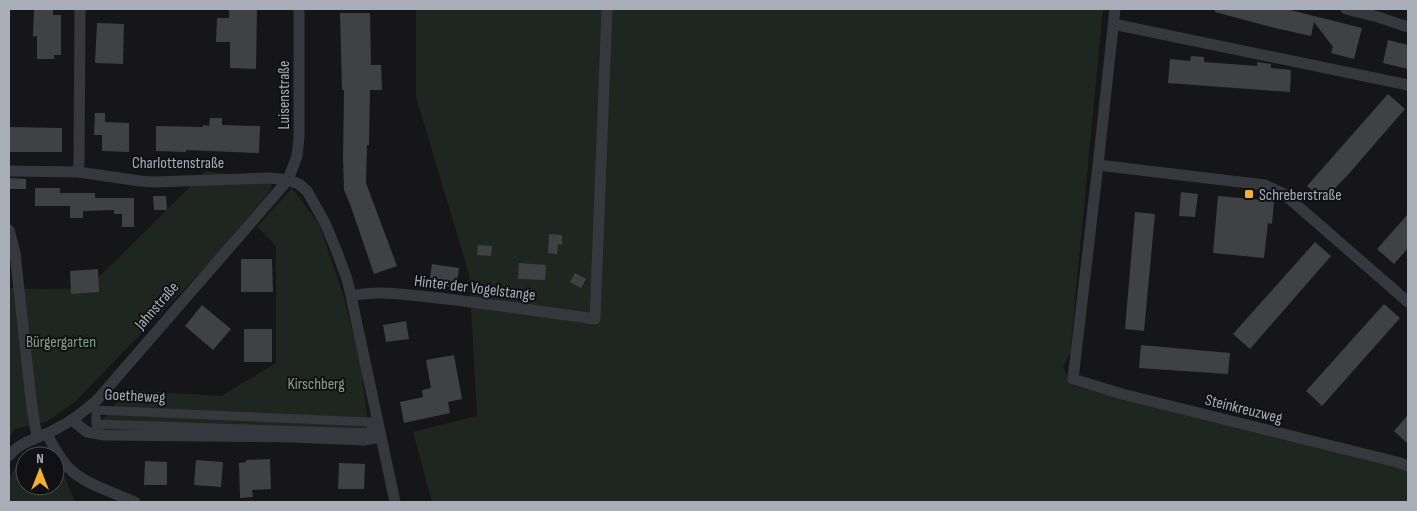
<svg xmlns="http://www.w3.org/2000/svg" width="1417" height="511" viewBox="0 0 1417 511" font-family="'Sofia Sans Condensed',sans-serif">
<rect width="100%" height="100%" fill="#161618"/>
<path fill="#1e261f" d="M 416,9 L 1103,9 L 1070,353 L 1063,367 L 1073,386 L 1388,465 L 1408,471 L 1408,502 L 432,502 L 413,432 L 477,416 L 469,274 L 416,97 Z
M 206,171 L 270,181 L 272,186 L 269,192 L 213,259 L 75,402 L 46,422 L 15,429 L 9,439 L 9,288 L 44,289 L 88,288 Z
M 292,188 L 319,224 L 343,294 L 361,366 L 369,430 L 100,423 L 126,390 L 221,396 L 276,363 L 276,246 L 257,227 Z
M 21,456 L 25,457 L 25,486 L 55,486 L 55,466 L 62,470 L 75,502 L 9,502 L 9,478 Z"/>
<path fill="#404145" d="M 229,9 L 257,9 L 256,69 L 230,68 L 230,42 L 216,42 L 217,18 L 229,18 Z
M 1215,9 L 1286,9 L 1362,28 L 1354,59 L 1331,53 L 1333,47 L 1314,22 L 1311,36 L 1275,28 L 1215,12 Z
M 34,10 L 53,10 L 53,15 L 61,15 L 61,55 L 54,55 L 54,59 L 37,59 L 37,36 L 33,37 Z
M 340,13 L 370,13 L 371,65 L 381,65 L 382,90 L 370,90 L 369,145 L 367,145 L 366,183 L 397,266 L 374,274 L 350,204 L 344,190 L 343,159 L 344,90 L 342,90 Z
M 97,23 L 124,24 L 123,64 L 95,63 Z
M 1388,40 L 1408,45 L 1408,69 L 1383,63 Z
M 1191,56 L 1204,57 L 1204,62 L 1257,66 L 1257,62 L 1271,64 L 1271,68 L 1291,70 L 1290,92 L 1168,83 L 1170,59 L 1190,61 Z
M 1388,94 L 1405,109 L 1346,177 L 1324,199 L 1323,198 L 1322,199 L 1307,186 Z
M 95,113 L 105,113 L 105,122 L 129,123 L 129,152 L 102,151 L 102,135 L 94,135 Z
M 210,118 L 222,118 L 222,125 L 260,126 L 259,153 L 186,150 L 186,152 L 156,151 L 156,126 L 203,127 L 203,125 L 209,126 Z
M 9,127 L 62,128 L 62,152 L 9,152 Z
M 9,178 L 26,179 L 26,189 L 9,189 Z
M 35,188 L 60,188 L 60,193 L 95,193 L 95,198 L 134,198 L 134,227 L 122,227 L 122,214 L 114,214 L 114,210 L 83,211 L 83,218 L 70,218 L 70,206 L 35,206 Z
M 1181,192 L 1198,194 L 1195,217 L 1179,216 Z
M 153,196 L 166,196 L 167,210 L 154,210 Z
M 1218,196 L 1274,201 L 1272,224 L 1268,223 L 1264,258 L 1213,253 Z
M 1135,212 L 1155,214 L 1144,331 L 1125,329 Z
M 1408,214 L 1408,248 L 1394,264 L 1377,249 Z
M 549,234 L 562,235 L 562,245 L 558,244 L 557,254 L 548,253 Z
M 1315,242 L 1331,256 L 1250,349 L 1233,334 Z
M 478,245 L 492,246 L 491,256 L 477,255 Z
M 241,259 L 272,259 L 273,292 L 241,292 Z
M 519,263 L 546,265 L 545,280 L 518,279 Z
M 432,264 L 459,268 L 456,288 L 429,284 Z
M 98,269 L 99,292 L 71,294 L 70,271 Z
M 575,273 L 586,279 L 581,288 L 570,282 Z
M 1384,304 L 1400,318 L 1322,406 L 1306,391 Z
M 202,305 L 231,329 L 213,350 L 185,326 Z
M 406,321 L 409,339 L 386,342 L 383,325 Z
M 244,329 L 272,329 L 272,362 L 244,362 Z
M 1141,345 L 1230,353 L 1228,374 L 1139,368 Z
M 454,355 L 462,399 L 448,402 L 450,413 L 404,423 L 400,402 L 423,397 L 422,390 L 431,388 L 426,360 Z
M 1408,415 L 1408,444 L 1394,431 Z
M 270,459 L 271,489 L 252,490 L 253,497 L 240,498 L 239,463 L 246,462 L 246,460 Z
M 196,460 L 223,462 L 221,487 L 194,485 Z
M 145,461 L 167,462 L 167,485 L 144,485 Z
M 339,463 L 365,464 L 364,489 L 338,489 Z"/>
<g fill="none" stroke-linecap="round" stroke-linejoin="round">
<path stroke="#37383d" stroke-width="9" d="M 96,410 L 371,422 L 371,433 L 96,424 Z"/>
<path stroke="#37383d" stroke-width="11" d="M 1115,9 L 1098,165 L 1073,379 L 1122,394 L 1397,462 L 1408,466
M 1346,9 L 1378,17 L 1408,27
M 1113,24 L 1408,85
M 1098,165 L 1265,185 L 1284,194 L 1408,302
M 9,171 L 78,172 L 140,181 L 154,182 L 269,178 L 288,180 L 299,184 L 307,191 L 325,223 L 335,247 L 347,279 L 351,296 L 395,502
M 78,172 L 79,162 L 80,9
M 9,230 L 15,253 L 32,408 L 37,437
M 351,296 C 382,289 416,296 447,299 C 496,305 546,312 595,319 L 607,9
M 72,420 L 87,432 L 104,435 L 293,437 L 364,440 L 381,437
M 47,434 C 53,446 61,461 71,470 C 85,484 117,494 135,502
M 9,456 C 20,441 40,438 56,429 C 72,421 85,411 98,399 L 288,180 L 297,156 L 299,137 L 299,9"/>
</g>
<rect fill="#f2b134" stroke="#111113" stroke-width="2" x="1244" y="189" width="10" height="10" rx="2.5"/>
<g text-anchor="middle" stroke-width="4" stroke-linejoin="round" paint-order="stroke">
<g font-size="16" fill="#a8adb8" stroke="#111113">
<text transform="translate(283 95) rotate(-90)" y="6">Luisenstraße</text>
<text x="178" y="168">Charlottenstraße</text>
<text transform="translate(475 287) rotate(7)" y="6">Hinter der Vogelstange</text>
<text transform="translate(156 305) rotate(-49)" y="6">Jahnstraße</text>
<text transform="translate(135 395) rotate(3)" y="6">Goetheweg</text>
<text transform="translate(1244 408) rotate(14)" y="6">Steinkreuzweg</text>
</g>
<g font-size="16" fill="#a8adb8" stroke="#111113" text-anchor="start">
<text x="1259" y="200">Schreberstraße</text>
</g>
<g font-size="16" fill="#7fa381" stroke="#111113">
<text x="61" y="347">Bürgergarten</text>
<text x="316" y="389">Kirschberg</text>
</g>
</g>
<rect width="1417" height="511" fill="none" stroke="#a8adb8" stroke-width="20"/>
<g transform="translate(40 471)"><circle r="24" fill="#111113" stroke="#4d4f55"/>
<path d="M0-4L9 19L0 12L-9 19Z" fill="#f2b134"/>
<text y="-8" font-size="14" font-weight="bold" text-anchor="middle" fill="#a8adb8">N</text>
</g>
</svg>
